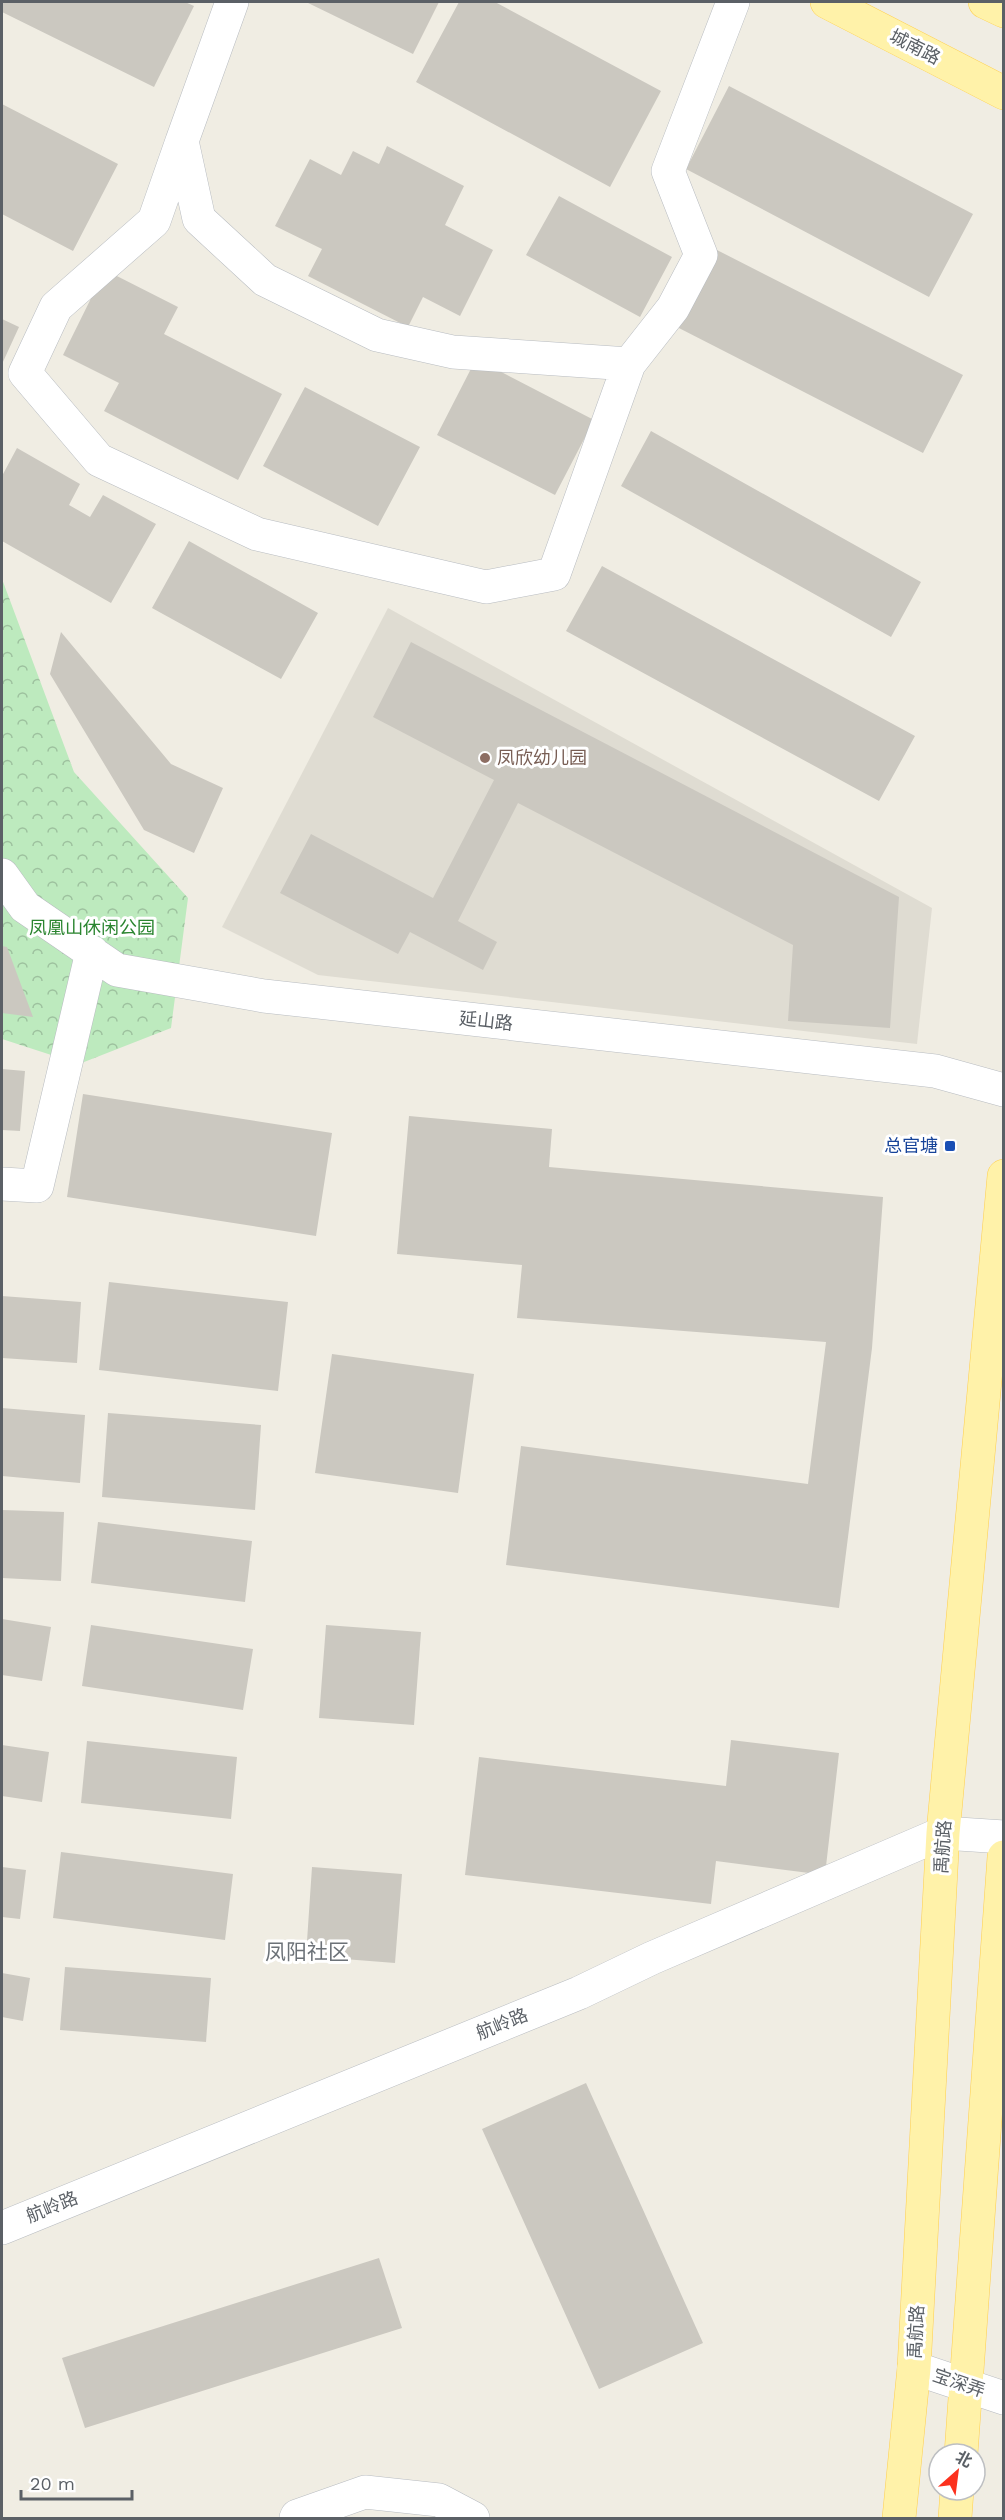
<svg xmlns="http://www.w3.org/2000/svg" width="1005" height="2520" viewBox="0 0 1005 2520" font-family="'Work Sans','Noto Sans SC',sans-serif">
<defs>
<pattern id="forest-crowns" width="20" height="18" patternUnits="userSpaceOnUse" patternTransform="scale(1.5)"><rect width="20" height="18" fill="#bdeabe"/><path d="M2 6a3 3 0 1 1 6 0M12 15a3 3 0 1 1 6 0" fill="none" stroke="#9dc19e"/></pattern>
</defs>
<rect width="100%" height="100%" fill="#f0ede3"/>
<path fill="#dfdcd2" d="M 388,608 L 932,908 L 917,1044 L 318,975 L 222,927 Z"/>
<path fill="url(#forest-crowns)" d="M 2,579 L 74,772 L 188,898 L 171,1028 L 79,1064 L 2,1039 Z"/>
<path fill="#cbc8c0" d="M 2,2 L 185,2 L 194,6 L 154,87 L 2,12 Z
M 306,2 L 439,2 L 413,54 Z
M 459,2 L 495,2 L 661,91 L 610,187 L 416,82 Z
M 729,86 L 973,214 L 929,297 L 686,169 Z
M 2,104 L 118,164 L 73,251 L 2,214 Z
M 387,146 L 464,186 L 445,225 L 493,250 L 460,316 L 423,297 L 408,327 L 308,276 L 322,249 L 275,226 L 310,159 L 341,175 L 353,151 L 379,164 Z
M 559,196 L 672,257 L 640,317 L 526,255 Z
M 713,248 L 963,375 L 923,453 L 673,325 Z
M 105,270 L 178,307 L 164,334 L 282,394 L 238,480 L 104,411 L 119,383 L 63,355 Z
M 2,319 L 19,327 L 2,364 Z
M 476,359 L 594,420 L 555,495 L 437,435 Z
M 305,387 L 420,447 L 378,526 L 263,466 Z
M 651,431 L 921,582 L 891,637 L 621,486 Z
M 17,448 L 80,484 L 69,505 L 90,517 L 103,495 L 156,524 L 111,603 L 2,541 L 2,476 Z
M 189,541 L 318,613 L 281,679 L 152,608 Z
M 602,566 L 915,736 L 879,801 L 566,631 Z
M 61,632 L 171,764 L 223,788 L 194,853 L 144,830 L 50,674 Z
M 411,642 L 899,897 L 890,1028 L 788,1021 L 793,945 L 518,803 L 458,921 L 497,942 L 483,970 L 410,932 L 398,954 L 280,893 L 311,834 L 433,898 L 494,780 L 373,717 Z
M 2,946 L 7,947 L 33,1017 L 2,1013 Z
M 2,1069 L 25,1071 L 20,1131 L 2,1130 Z
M 83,1094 L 332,1133 L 316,1236 L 67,1197 Z
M 409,1116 L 552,1129 L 549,1167 L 883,1197 L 872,1348 L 839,1608 L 506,1565 L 521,1446 L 808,1484 L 826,1342 L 517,1318 L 522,1265 L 397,1254 Z
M 109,1282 L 288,1302 L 278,1391 L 99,1370 Z
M 2,1296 L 81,1302 L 77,1363 L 2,1358 Z
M 332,1354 L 474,1374 L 458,1493 L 315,1473 Z
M 2,1408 L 85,1415 L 80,1483 L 2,1476 Z
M 108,1413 L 261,1425 L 255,1510 L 102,1497 Z
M 2,1510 L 64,1512 L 61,1581 L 2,1578 Z
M 98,1522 L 252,1541 L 245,1602 L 91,1583 Z
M 2,1619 L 51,1627 L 42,1681 L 2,1675 Z
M 91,1625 L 253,1649 L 243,1710 L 82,1686 Z
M 326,1625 L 421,1632 L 414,1725 L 319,1718 Z
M 731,1740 L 839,1753 L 825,1875 L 716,1861 L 711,1904 L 465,1875 L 479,1757 L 726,1786 Z
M 87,1741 L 237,1757 L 231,1819 L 81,1803 Z
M 2,1745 L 49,1752 L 42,1802 L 2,1796 Z
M 61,1852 L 233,1874 L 225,1940 L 53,1918 Z
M 2,1867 L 26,1870 L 20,1919 L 2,1917 Z
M 312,1867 L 402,1874 L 395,1963 L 306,1956 Z
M 65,1967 L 211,1978 L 206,2042 L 60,2030 Z
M 2,1973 L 30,1978 L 23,2021 L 2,2017 Z
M 586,2083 L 703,2343 L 599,2389 L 482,2129 Z
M 379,2258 L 402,2328 L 85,2428 L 62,2358 Z"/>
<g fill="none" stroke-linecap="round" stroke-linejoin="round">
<defs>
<path id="minor" d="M 232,2 L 182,141 L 199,219 L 265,280 L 377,335 L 453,352 L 629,364 L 673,308 L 701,255 L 668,171 L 733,2
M 182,141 L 154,221 L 56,307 L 25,373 L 99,460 L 257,534 L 486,587 L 554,574 L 629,364
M 2,875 L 25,907 L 117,970 L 264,996 L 935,1071 L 1004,1090
M 2,1184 L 37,1186 L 92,952
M 2,2228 L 579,1993 L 652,1958 L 943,1833 L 1004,1837
M 914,2368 L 1004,2398
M 296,2518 L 297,2516 L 365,2492 L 439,2500 L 473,2518"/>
<path id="major" d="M 827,2 L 1004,93
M 985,2 L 1004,11
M 961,2454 L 1004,1857
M 899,2518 L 914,2368 L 943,1833 L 1004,1176
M 955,2518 L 957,2490"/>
</defs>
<use href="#minor" stroke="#b8bcc1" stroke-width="34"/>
<use href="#major" stroke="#ffcf4d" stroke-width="34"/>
<use href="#minor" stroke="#fff" stroke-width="33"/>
<use href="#major" stroke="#fff2a9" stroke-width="33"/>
</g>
<circle fill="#8d6e63" stroke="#fff" stroke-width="2" cx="485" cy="758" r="6"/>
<rect fill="#1a4fb4" stroke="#fff" stroke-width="2" x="944" y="1140" width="12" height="12" rx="3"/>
<g text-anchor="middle" stroke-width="6" stroke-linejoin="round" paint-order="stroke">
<g font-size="18" fill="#5b6066" stroke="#fff">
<text transform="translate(915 47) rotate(27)" y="6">城南路</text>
<text transform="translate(486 1021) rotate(6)" y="6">延山路</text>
<text transform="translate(943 1847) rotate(-86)" y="6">禹航路</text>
<text transform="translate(502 2024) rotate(-22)" y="6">航岭路</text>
<text transform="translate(52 2207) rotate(-22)" y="6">航岭路</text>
<text transform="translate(916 2332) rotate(-87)" y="6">禹航路</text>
<text transform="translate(959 2383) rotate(19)" y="6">宝深弄</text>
</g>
<g font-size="18" fill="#785e54" stroke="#fff" text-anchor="start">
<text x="497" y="764">凤欣幼儿园</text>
</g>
<g font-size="18" fill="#2b8530" stroke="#fff">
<text x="92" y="934">凤凰山休闲公园</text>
</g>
<g font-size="18" fill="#164399" stroke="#fff" text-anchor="end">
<text x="938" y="1152">总官塘</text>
</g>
<g font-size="21" fill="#6c7278" stroke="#fff">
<text x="307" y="1959">凤阳社区</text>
</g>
</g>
<rect width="1005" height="2520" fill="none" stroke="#5b6066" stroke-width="6"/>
<g transform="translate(957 2472) rotate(28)"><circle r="28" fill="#ffffff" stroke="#bdbfc2" stroke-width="1.5"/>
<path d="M0-4.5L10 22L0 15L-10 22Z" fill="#fc311e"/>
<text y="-9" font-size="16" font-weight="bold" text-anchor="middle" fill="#5b6066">北</text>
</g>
<path d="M21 2490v9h111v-9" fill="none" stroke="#5b6066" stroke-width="3"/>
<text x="30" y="2490" font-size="18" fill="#5b6066" stroke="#ffffff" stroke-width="4.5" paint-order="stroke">20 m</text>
</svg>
